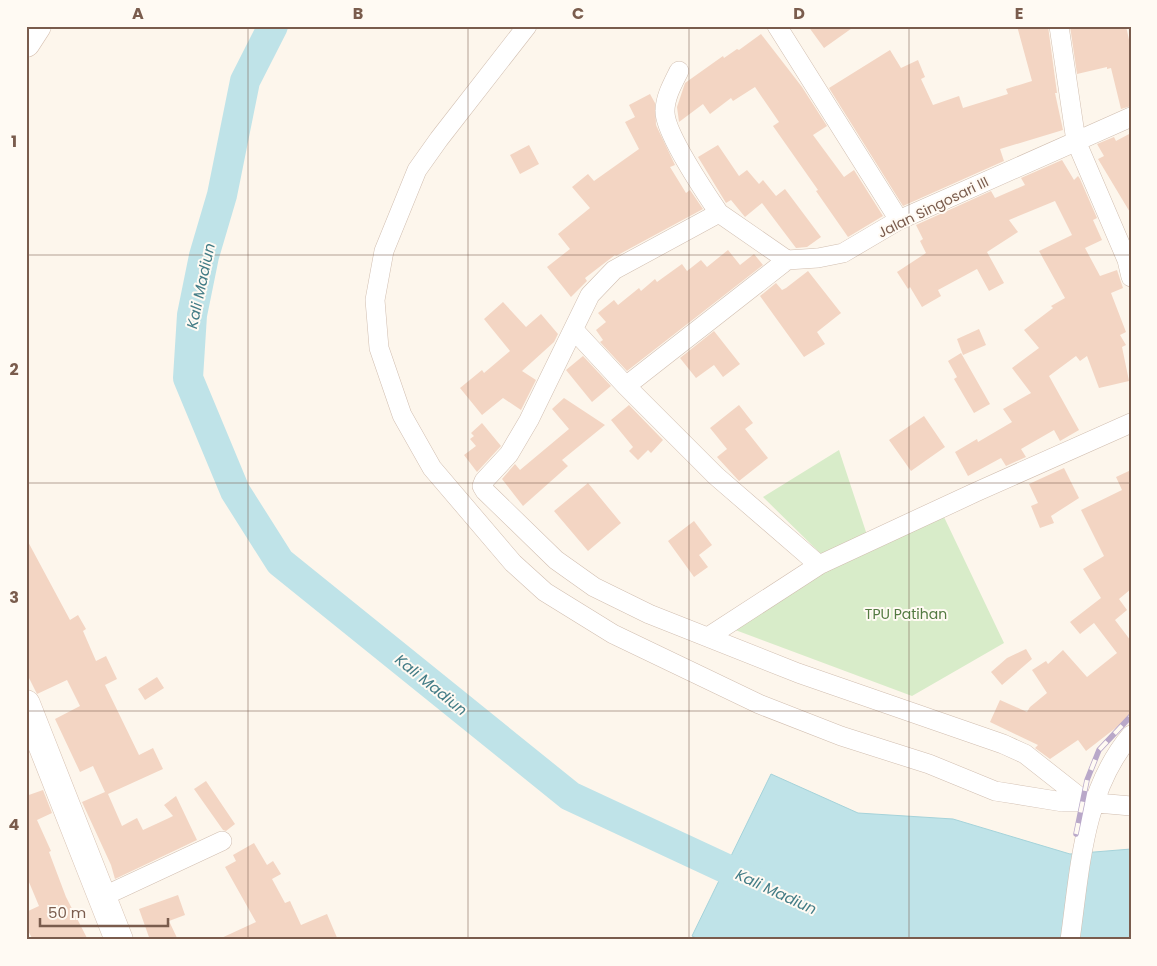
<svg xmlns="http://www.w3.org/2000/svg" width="1157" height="966" viewBox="0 0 1157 966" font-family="Poppins,sans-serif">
<rect width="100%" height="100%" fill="#fdf6ec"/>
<path fill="#d8ecc9" d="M 839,450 L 867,535 L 822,555 L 763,497 Z
M 944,517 L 1004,643 L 912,696 L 730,628 L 796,582 Z"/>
<path fill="#bfe3e8" stroke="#a5d3da" d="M 771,774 L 858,813 L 953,819 L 1070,854 L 1131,849 L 1131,940 L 700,940 L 692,936 Z"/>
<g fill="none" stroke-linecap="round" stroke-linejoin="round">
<path stroke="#bfe3e8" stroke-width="30" d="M 273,26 L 245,81 L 222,195 L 204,256 L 192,315 L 188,378 L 235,491 L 280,562 L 570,796 L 761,885"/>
</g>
<path fill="#f3d5c3" d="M 808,26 L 855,26 L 824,48 Z
M 1017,26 L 1048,26 L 1057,93 L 1055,93 L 1063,130 L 1000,149 L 1004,161 L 903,206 L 829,88 L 890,50 L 901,68 L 918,60 L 925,77 L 921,79 L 933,105 L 959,96 L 963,108 L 1008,94 L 1006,89 L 1032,81 Z
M 1070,26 L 1126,26 L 1131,49 L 1131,106 L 1121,109 L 1111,68 L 1107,69 L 1107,67 L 1077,74 Z
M 761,34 L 802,87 L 827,126 L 813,135 L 844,177 L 854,170 L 883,216 L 848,237 L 816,191 L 818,190 L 773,126 L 779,122 L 755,87 L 733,101 L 731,98 L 710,114 L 703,104 L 679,122 L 677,107 L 685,83 L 723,56 L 724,58 L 737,49 L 739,50 Z
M 650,94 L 655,103 L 656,125 L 675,165 L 670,167 L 686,193 L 690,190 L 703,209 L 616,256 L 615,255 L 585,278 L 587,281 L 571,297 L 547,267 L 570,249 L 558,234 L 590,208 L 572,187 L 588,174 L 594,181 L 639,149 L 625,122 L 635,117 L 629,105 Z
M 1131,133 L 1131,214 L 1098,159 L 1104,156 L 1097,144 L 1114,137 L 1116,141 Z
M 529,145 L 539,164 L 520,174 L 510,155 Z
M 718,145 L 739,176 L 747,170 L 759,184 L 763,180 L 776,196 L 785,189 L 821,237 L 807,247 L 796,248 L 762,203 L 745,217 L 731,200 L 726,203 L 698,157 Z
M 1062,160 L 1074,180 L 1078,176 L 1080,179 L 1097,218 L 1093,220 L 1102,240 L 1085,248 L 1100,276 L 1117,270 L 1123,288 L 1111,293 L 1126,332 L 1120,335 L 1126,345 L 1122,347 L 1129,381 L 1099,388 L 1087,356 L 1080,361 L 1076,356 L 1049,376 L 1079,430 L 1060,441 L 1054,430 L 1021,449 L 1026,457 L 1006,466 L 1001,458 L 968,476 L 955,452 L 977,439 L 978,442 L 1012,422 L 1003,409 L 1031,393 L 1012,368 L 1039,348 L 1024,330 L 1053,308 L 1051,306 L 1065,298 L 1039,251 L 1072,235 L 1055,201 L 1009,220 L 1018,232 L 987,252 L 1004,283 L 989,291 L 977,269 L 938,290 L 941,296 L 922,307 L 910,287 L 908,289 L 897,272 L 926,253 L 920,241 L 923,239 L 916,225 L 991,191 L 995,198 L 1025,185 L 1021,178 Z
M 728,250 L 740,265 L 754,254 L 763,265 L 627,371 L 600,342 L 603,340 L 596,330 L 606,322 L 598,313 L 614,300 L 618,305 L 639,288 L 641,291 L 655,279 L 657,282 L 682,264 L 687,271 L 701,260 L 707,267 Z
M 808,271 L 841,313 L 817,332 L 825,344 L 804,357 L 760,296 L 776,283 L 782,290 L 786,288 Z
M 503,302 L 526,327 L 541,314 L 558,334 L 554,342 L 522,371 L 536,380 L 521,410 L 503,398 L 482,415 L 460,388 L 482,370 L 484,373 L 510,351 L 484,319 Z
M 979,329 L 986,345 L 963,355 L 957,339 Z
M 714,331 L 740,364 L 723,377 L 714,365 L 696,378 L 680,358 Z
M 961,353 L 990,404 L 974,413 L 954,379 L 957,377 L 948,361 Z
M 583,356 L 611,386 L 592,402 L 566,370 Z
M 564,398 L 605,425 L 562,460 L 568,466 L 523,506 L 502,479 L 515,464 L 520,470 L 569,429 L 552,409 Z
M 629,405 L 663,440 L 651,453 L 648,450 L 638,460 L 629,451 L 633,447 L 611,420 Z
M 739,405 L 753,423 L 745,429 L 768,458 L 739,481 L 717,457 L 727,449 L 710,428 Z
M 924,416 L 945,447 L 911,471 L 889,440 Z
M 482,423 L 501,446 L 477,472 L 464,455 L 476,446 L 470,439 L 474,436 L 471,433 Z
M 1064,468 L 1079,498 L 1051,516 L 1054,523 L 1040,528 L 1031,506 L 1038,503 L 1029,484 Z
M 1131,470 L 1131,589 L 1119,599 L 1127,610 L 1115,620 L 1131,641 L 1131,716 L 1086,751 L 1078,740 L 1050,759 L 1035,748 L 1038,745 L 990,722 L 1000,700 L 1027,712 L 1030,707 L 1047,693 L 1032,670 L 1046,661 L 1048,664 L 1063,650 L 1087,677 L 1117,653 L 1094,623 L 1080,634 L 1070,622 L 1101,598 L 1083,569 L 1104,556 L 1081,510 L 1122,490 L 1116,477 Z
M 588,483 L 621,523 L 588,551 L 554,511 Z
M 694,521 L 712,545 L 699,555 L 708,567 L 694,577 L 668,541 Z
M 26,538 L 70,620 L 78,615 L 86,629 L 83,631 L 96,661 L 106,656 L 117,679 L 105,685 L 139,755 L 153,748 L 163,769 L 108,794 L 122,826 L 137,818 L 143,830 L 169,818 L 173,816 L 164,805 L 176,796 L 197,840 L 115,879 L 111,865 L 82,802 L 105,792 L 93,766 L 80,772 L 55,719 L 80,706 L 67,680 L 37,694 L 26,672 Z
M 1026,649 L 1032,659 L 1002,685 L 991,672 L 1007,658 Z
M 157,677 L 164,688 L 145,700 L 138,689 Z
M 206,781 L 235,824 L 226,831 L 223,830 L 194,789 Z
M 43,790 L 52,813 L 37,820 L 51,851 L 49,852 L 66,897 L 88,940 L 33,940 L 26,927 L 26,912 L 39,906 L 26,875 L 26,796 Z
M 254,843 L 267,865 L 273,861 L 281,874 L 272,879 L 285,903 L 290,901 L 301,925 L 327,914 L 338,940 L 217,940 L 256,922 L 225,867 L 236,861 L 233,855 Z
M 178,895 L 185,915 L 169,921 L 178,940 L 150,940 L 139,909 Z"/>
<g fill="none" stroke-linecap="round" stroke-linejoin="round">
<defs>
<path id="street" d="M 527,26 L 439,139 L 417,170 L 384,251 L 375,300 L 379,348 L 402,415 L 432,468 L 513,563 L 545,592 L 613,634 L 759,704 L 841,736 L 929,764 L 995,791 L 1063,802 L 1086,802
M 777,26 L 899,220
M 1059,26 L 1076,141 L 1127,260 L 1131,277
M 679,71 C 673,83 665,97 665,111 C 664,132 706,194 719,213
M 787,260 L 719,213 L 614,270 L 590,295 L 529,420 L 509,454 L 484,481 L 482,486 L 485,491 L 556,560 L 594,587 L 649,614 L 798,673 L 1003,744 L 1025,754 L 1086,802 L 1131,806
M 787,260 L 818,258 L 843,253 L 899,220 L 1131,117
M 574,330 L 626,386 L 716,476 L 819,565
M 626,386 L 787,260
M 708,637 L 819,565 L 976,492 L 1131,423
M 102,897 L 222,841
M 1070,940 C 1080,870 1083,791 1131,735"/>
<path id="secondary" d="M 26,43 L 37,26
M 26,704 L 119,940"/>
</defs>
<use href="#street" stroke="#d1beb0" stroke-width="20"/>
<use href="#secondary" stroke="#d6c0b0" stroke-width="29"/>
<use href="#street" stroke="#fff" stroke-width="19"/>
<use href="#secondary" stroke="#fff" stroke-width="28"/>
<defs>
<path id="rail" d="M 1076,834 L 1087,780 L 1099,750 L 1131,716"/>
</defs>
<use href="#rail" stroke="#b9a8c9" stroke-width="5.5"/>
<use href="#rail" stroke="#fffaf3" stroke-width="4" stroke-dasharray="11" stroke-linecap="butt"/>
</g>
<path fill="none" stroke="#7a5c4d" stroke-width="1" stroke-opacity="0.55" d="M 248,26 L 248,940M 468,26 L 468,940M 689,26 L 689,940M 909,26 L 909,940M 26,255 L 1131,255M 26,483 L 1131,483M 26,711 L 1131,711"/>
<g text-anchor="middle" stroke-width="4" stroke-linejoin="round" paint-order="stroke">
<g font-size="14" fill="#7a5c4d" stroke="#fffaf3">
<text transform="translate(933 207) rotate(-26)" y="5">Jalan Singosari III</text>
</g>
<g font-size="14" fill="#537a41" stroke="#fffaf3">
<text x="906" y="619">TPU Patihan</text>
</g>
<g font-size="15" font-style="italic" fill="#437c86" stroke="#fffaf3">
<text transform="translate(201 286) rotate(-78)" y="5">Kali Madiun</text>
<text transform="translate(431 685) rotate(39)" y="5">Kali Madiun</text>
<text transform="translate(776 892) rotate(25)" y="5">Kali Madiun</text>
</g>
</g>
<rect width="1157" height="966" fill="none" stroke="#fffaf3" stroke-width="55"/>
<path d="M40 918v8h128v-8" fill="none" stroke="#7a5c4d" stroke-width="2.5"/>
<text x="48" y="918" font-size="15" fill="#7a5c4d" stroke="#fffaf3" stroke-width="4" paint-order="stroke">50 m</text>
<rect x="28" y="28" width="1102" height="910" fill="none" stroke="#7a5c4d" stroke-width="2"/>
<g font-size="16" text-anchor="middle" font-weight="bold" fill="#7a5c4d">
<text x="138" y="19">A</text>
<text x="358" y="19">B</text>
<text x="578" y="19">C</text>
<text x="799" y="19">D</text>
<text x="1019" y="19">E</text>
<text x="14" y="147">1</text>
<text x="14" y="375">2</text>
<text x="14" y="603">3</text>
<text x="14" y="830">4</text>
</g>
</svg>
